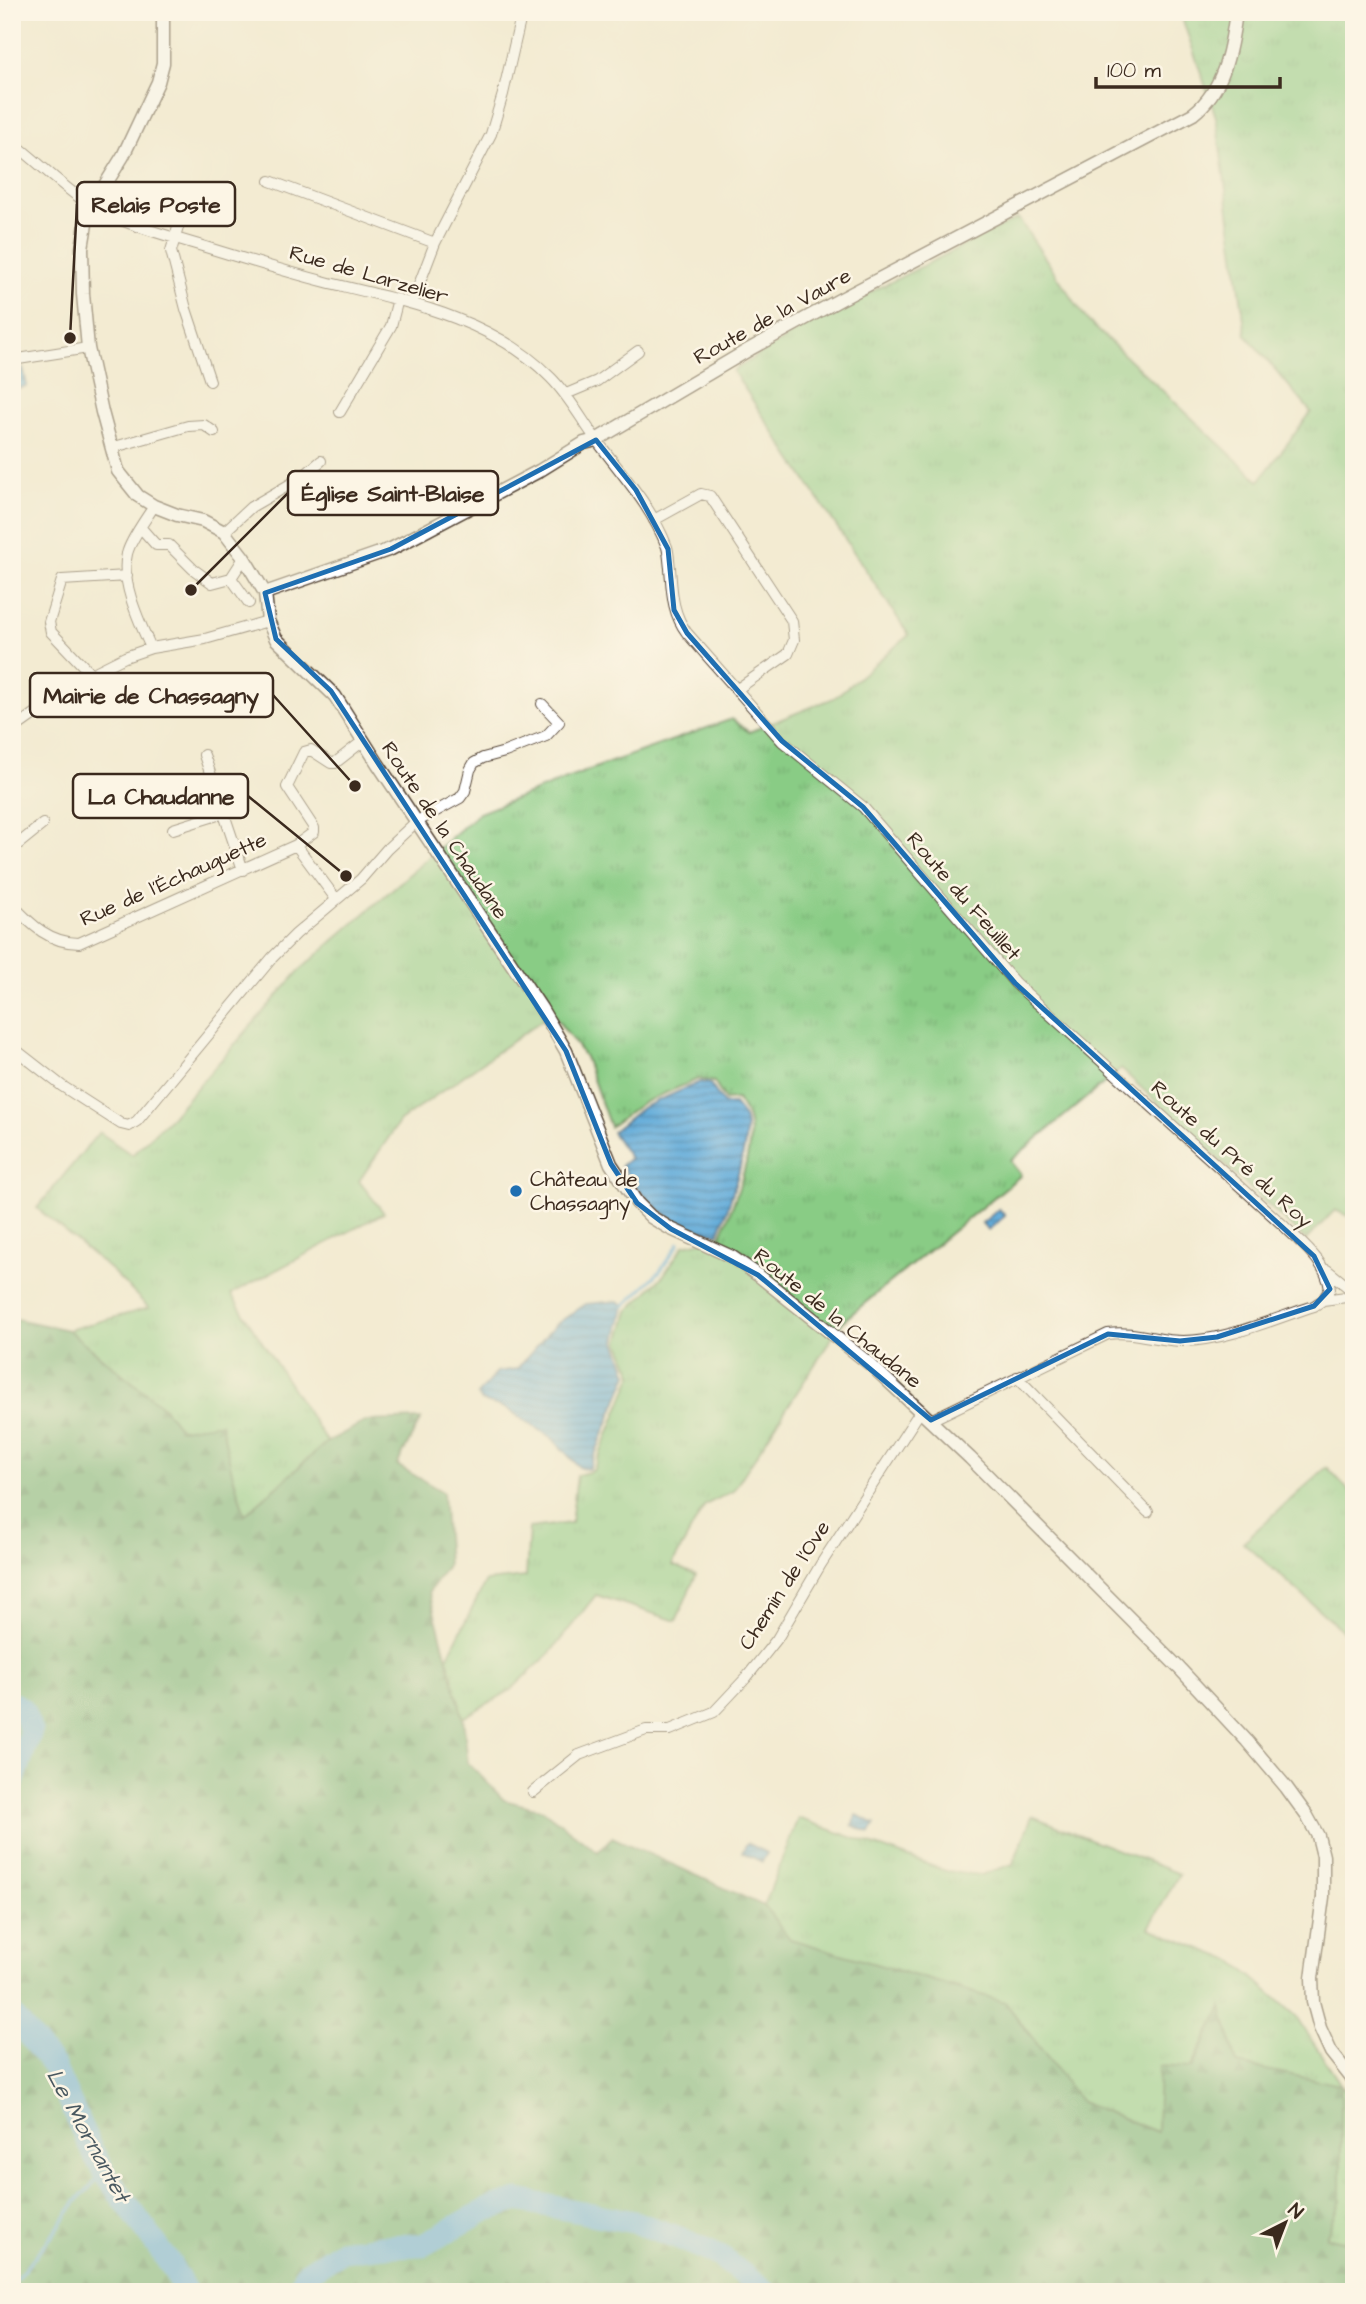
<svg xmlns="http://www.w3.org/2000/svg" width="1366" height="2304" viewBox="0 0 1366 2304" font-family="'Architects Daughter',sans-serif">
<defs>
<pattern id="grass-tufts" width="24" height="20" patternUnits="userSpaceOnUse" patternTransform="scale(1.75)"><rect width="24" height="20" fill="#89cc85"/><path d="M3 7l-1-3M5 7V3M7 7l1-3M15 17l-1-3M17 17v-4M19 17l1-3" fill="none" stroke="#77af72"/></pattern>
<pattern id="forest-firs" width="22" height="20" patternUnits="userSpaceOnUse" patternTransform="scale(1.75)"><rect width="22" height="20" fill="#6eb072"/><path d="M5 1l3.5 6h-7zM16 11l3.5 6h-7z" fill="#5c8f5d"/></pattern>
<pattern id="water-rules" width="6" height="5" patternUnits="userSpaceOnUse" patternTransform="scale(1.75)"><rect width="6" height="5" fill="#62acda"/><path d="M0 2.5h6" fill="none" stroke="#528cb0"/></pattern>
</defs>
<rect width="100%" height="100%" fill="#fcf5e5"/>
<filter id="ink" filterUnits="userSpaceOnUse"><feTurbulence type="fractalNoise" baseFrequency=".0143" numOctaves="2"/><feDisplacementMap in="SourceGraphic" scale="14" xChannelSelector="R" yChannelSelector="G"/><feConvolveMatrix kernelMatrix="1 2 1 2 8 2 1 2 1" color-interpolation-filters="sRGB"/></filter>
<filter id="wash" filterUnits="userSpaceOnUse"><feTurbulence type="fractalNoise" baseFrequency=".00686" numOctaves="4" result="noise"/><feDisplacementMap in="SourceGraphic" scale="28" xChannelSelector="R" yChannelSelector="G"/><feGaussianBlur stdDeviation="1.57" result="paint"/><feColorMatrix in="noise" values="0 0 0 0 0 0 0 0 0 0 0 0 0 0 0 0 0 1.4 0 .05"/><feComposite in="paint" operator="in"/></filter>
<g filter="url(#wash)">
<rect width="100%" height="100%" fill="#f3ebd2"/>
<path fill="url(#grass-tufts)" stroke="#627b52" stroke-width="2" d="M 1180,12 L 1354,12 L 1354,1219 L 1335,1210 L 1306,1240 L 1121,1069 L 1010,1161 L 1021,1175 L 843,1321 L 733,1491 L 705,1505 L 672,1565 L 696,1575 L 676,1621 L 596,1595 L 550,1653 L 511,1690 L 463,1718 L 447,1658 L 486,1581 L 526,1577 L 529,1528 L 571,1523 L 577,1475 L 593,1471 L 633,1374 L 619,1342 L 628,1311 L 663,1276 L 684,1245 L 720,1237 C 732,1209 757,1148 748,1119 C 746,1112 740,1105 737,1099 L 725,1100 L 714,1082 L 698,1079 L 642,1103 L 610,1127 L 585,1057 L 552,1013 L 400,1121 L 359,1181 L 384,1213 L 231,1294 L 327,1442 L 245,1515 L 232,1472 L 180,1429 L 163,1407 L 68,1330 L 149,1308 L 112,1271 L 37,1208 L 99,1132 L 132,1155 L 171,1117 L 299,971 L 479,813 L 600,766 L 732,719 L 749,732 L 834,698 L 909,635 L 733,371 L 811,322 L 1018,218 L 1087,320 L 1259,481 L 1311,412 L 1246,335 L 1216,117 Z
M 1327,1467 L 1354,1496 L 1354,1641 L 1243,1542 Z
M 1032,1816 L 1179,1874 L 1149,1928 L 1235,1962 L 1296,2016 L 1341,2085 L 1354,2098 L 1354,2244 L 1326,2237 L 1341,2200 L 1341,2086 L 1237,2064 L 1222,2008 L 1157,2132 L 1081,2102 L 1005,2002 L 790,1939 L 764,1906 L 798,1818 L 946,1871 L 981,1875 L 1013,1864 Z"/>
<path fill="url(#forest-firs)" stroke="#546d48" stroke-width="2" d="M 12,1318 L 68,1330 L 163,1407 L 180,1429 L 221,1423 L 232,1472 L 245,1515 L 327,1442 L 366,1421 L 421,1419 L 397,1465 L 443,1492 L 448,1564 L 429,1592 L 463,1718 L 468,1763 L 504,1800 L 543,1810 L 598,1852 L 612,1837 L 764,1906 L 790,1939 L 1005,2002 L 1081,2102 L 1157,2132 L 1159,2066 L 1192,2068 L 1222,2007 L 1237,2064 L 1341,2085 L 1341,2200 L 1326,2237 L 1354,2244 L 1354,2292 L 12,2292 Z"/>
<path fill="url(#water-rules)" stroke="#4e6b7c" stroke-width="2" d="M 23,368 L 27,386 L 18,389 L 13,370 Z
M 700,1082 L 710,1084 L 724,1104 L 734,1104 C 737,1108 742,1113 744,1118 C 753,1138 727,1212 718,1234 C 707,1231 696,1229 686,1225 C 656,1215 638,1189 621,1166 L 630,1158 L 612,1132 L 643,1107 Z
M 999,1209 L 1005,1216 L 988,1230 L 982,1223 Z
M 619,1301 L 624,1306 L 616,1341 L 628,1374 L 589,1469 L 580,1468 L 552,1438 L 507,1409 L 482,1401 L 477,1395 L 497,1372 L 517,1369 L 555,1325 L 586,1304 Z
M 857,1815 L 875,1824 L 870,1833 L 852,1825 Z
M 747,1843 L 767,1853 L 762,1862 L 742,1852 Z"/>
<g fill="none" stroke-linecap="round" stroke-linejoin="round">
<path stroke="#62acda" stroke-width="3.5" d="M 624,1306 L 660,1271 L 679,1243
M 12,2284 L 52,2236 L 75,2203 L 104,2172"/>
<path stroke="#62acda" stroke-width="23" d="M 12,1703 L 23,1710 L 31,1731 L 12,1785
M 12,2015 L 54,2067 L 89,2145 L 104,2172 L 171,2265 L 186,2292
M 297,2292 L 305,2274 L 341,2251 L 382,2246 L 423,2245 L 486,2210 L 518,2200 L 634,2222 L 677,2237 L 718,2255 L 766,2292"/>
</g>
</g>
<g filter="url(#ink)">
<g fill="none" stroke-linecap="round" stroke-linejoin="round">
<defs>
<path id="minor" d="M 12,142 C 44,166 72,198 109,215 C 137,228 169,236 199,245 C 241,258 283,271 326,282 C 404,301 493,318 551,378 C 570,397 582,421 598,442 C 623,476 652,507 667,547 C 669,554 669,562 670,568 C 672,592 672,613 687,633 L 782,741 L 863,807 L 1015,983 L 1284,1226 C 1303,1245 1326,1261 1330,1289 L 1323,1300 L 1314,1306 C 1273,1319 1225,1341 1183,1341 C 1158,1341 1133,1330 1108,1334 L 931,1420
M 270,181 L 435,243 L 412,303
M 187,197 L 171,251 L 186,309 L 210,381
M 435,243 L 491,134 L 503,94 L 522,12
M 12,360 L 88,348
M 566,394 L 597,381 L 638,351
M 340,412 L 391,326 L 398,299
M 111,448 L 188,426 L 204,425 L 214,432
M 654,520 L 701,494 L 710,496 L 792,621 L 794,640 L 788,654 L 736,690
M 141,528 L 156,545 L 169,545 L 193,569 L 212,583 L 231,578
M 224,532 L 251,507 L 301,478 L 321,461
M 244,558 L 231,578 L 249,603
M 151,648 C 140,623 120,582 127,554 C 130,540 146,519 154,506
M 91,674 L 51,632 L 49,622 L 62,580 L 127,576
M 12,730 L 91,674 L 125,657 L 151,648 L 205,639 L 268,621
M 204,755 L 243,870
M 173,829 L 224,813
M 296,845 L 314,832 L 314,828 L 287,787 L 304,752 L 311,750 L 331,763 L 335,763 L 363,741
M 12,849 L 43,824
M 12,904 C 31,925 50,943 79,943 L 296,845 L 336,899
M 12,1047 L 62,1086 L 121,1124 L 129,1126 L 137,1121 L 272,958 L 296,934 L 361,879 L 387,849 L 416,822 L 460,798 L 465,791 L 470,770 L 474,763 L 483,758 L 505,752 L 546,736 L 559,722 L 542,704
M 1327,1270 L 1354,1292
M 1323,1300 L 1354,1296
M 1017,1377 L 1148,1512
M 533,1792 L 579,1755 L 646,1730 L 670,1730 L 714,1712 L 746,1678 L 777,1639 L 821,1564 L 921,1410"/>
<path id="tertiary" d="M 163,12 L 163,63 L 158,82 L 123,156 L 92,206 L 86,224 L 82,248 L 83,294 L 88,348 L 102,412 L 118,471 L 138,496 L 154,506 L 177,515 L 203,521 L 224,532 L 244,558 L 265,593 L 268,621 L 276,639 L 335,696 L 378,764 L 541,1008 L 566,1051 L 611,1164 L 637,1203 L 651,1217 L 671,1229 L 732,1257 L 758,1275 L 871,1365 L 970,1458 L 1179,1668 L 1247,1741 L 1286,1787 L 1307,1816 L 1318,1836 L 1323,1856 L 1323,1897 L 1312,1978 L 1313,2002 L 1320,2028 L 1331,2052 L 1354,2081
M 265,593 L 391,549 L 412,538 L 539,471 L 584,443 L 596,440 L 750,349 L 841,299 L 1193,114 C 1224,90 1231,50 1236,12"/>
</defs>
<use href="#minor" stroke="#574739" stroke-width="12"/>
<use href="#tertiary" stroke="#574739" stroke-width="15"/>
<use href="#minor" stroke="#fff" stroke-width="10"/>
<use href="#tertiary" stroke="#fff" stroke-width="12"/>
</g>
</g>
<path d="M0 0H1366V2304H0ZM 596,440 L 636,490 L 668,549 L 674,610 L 687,633 L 782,741 L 863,807 L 1015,983 L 1314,1256 L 1330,1289 L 1314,1306 L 1217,1337 L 1180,1341 L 1108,1334 L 931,1420 L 758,1275 L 671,1229 L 637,1203 L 611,1164 L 566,1051 L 331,691 L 276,639 L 265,593 L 391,549 Z" fill="#f3ebd2" fill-opacity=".55" fill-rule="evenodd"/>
<path fill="none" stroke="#1f6fb2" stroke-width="5" stroke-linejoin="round" d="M 596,440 L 636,490 L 668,549 L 674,610 L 687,633 L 782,741 L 863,807 L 1015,983 L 1314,1256 L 1330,1289 L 1314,1306 L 1217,1337 L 1180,1341 L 1108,1334 L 931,1420 L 758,1275 L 671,1229 L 637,1203 L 611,1164 L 566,1051 L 331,691 L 276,639 L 265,593 L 391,549 Z"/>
<circle fill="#1f6fb2" stroke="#fcf5e5" stroke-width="2.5" cx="516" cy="1191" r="7"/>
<g text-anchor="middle" stroke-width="5" stroke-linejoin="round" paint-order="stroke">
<g font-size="21" fill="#3b2a1e" stroke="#fcf5e5">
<text transform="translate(369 274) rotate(16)" y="7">Rue de Larzelier</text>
<text transform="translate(772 316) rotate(-29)" y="7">Route de la Vaure</text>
<text transform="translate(445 830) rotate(56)" y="7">Route de la Chaudane</text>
<text transform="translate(173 879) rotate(-24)" y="7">Rue de l'Échauguette</text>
<text transform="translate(964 896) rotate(49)" y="7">Route du Feuillet</text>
<text transform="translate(1232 1154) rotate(42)" y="7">Route du Pré du Roy</text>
<text transform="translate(838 1318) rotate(39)" y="7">Route de la Chaudane</text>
<text transform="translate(784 1585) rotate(-57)" y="7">Chemin de l'Ove</text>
</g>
<g font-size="21" fill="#3b2a1e" stroke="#fcf5e5" text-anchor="start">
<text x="530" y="1186">Château de<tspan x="530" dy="24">Chassagny</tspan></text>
</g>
<g font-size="23" font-style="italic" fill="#495860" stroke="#fcf5e5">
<text transform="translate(89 2135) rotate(61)" y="8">Le Mornantet</text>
</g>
</g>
<path fill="none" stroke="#3b2a1e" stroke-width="2.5" d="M70 338L77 204M191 590L288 493M355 786L273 695M346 876L248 796"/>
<g fill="#3b2a1e" stroke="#fcf5e5" stroke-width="2.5">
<circle cx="70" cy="338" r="7"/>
<circle cx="191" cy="590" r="7"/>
<circle cx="355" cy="786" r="7"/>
<circle cx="346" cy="876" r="7"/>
</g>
<g fill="#fcf5e5" stroke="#3b2a1e" stroke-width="2.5">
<rect x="77" y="182" width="158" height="44" rx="7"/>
<rect x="288" y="471" width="210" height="44" rx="7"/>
<rect x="30" y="673" width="243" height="44" rx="7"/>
<rect x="73" y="774" width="175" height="44" rx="7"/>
</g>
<g font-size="23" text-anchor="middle" font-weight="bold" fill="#3b2a1e">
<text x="156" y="212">Relais Poste</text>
<text x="393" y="501">Église Saint-Blaise</text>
<text x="151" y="703">Mairie de Chassagny</text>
<text x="161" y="804">La Chaudanne</text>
</g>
<rect width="1366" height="2304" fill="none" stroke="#fcf5e5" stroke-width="42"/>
<g transform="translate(1285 2223) rotate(42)" stroke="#fcf5e5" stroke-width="5" paint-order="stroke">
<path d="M0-5L12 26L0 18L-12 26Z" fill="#3b2a1e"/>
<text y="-10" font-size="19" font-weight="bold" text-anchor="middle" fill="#3b2a1e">N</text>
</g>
<path d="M1096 77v10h184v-10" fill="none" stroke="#3b2a1e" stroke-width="3.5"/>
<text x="1107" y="77" font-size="21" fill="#3b2a1e" stroke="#fcf5e5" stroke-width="5" paint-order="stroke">100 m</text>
</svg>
